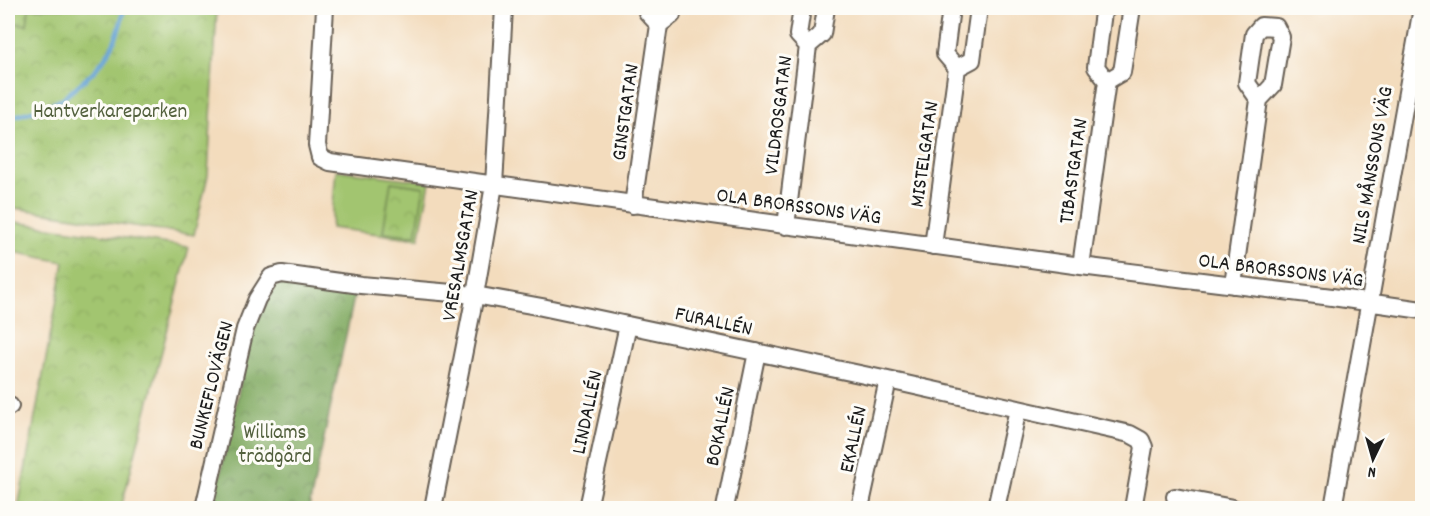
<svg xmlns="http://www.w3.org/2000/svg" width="1430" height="516" viewBox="0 0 1430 516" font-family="Dekko,sans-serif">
<defs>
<pattern id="forest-crowns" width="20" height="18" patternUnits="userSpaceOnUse" patternTransform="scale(1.5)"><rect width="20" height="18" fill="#81aa62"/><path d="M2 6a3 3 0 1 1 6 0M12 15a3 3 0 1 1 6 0" fill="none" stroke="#698a50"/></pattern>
<pattern id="park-crowns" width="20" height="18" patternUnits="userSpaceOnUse" patternTransform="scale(1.5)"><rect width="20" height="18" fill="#a2c56f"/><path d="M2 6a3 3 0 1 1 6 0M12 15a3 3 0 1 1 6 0" fill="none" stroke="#8ba960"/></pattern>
<pattern id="garden-dots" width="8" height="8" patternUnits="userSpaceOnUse" patternTransform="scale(1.5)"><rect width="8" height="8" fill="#a2c56f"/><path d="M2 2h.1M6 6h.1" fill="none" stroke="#8ba960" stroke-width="1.8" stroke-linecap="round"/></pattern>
</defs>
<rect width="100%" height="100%" fill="#fdfcf7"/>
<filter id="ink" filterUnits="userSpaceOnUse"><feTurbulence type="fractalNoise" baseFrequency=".0167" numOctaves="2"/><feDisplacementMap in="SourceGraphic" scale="12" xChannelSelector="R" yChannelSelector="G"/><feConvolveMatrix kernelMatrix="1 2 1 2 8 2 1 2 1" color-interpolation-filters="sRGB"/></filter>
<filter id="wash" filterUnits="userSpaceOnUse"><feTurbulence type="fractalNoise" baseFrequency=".008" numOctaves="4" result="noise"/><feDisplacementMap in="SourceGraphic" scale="24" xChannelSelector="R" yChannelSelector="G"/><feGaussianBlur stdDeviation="1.35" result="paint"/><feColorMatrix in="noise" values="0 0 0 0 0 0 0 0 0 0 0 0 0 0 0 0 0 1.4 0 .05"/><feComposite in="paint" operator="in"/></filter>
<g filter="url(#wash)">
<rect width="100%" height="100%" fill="#f3dcbd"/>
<path fill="#a2c56f" stroke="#5f7046" stroke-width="1.5" d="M 336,170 L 430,182 L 419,239 L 331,228 Z"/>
<path fill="url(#forest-crowns)" stroke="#4e633f" stroke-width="1.5" d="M 283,281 L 355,293 L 309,508 L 213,508 L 252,330 L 276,286 Z"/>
<path fill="url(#park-crowns)" stroke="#5f7046" stroke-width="1.5" d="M 8,8 L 217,8 L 208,175 L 194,235 L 8,207 Z
M 391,182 L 424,187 L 416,236 L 383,232 Z
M 8,221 L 189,247 L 121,508 L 18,508 L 64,262 L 8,251 Z"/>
<path fill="url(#garden-dots)" stroke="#5f7046" stroke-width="1.5" d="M 8,8 L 29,8 L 27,25 L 8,22 Z"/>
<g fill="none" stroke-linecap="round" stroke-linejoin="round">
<path stroke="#65a3d7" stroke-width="4.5" d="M 8,118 C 25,113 45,109 60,100 C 66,97 70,92 75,88 C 104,65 118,45 124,8"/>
</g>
</g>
<g filter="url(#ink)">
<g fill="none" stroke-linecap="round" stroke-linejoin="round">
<defs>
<path id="minor" d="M 325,8 L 317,145 L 320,157 L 330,162 L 1081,266 L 1332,297 L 1422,310
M 648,8 L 647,12 L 659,25
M 802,8 L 798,35 L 808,46
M 957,68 L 972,60 L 979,8
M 1107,81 L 1122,72 L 1131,14 L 1127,8
M 633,205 L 659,25 L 672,15 L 673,8
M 786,226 L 808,46 L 822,34 L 826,8
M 933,246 L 957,68 L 945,54 L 951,8
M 1081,266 L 1107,81 L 1096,67 L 1103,12 L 1108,8
M 1233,285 L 1259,100 L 1273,85 L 1281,37 L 1276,27 L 1261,26 L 1254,34 L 1247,83 L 1259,100
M 8,407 L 10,406
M 1175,497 L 1233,508
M 204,508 L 245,329 L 257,299 L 271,277 L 282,274 L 361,285 L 475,295 L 542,307 L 888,380 L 1130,434 L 1141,440 L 1144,447 L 1133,508
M 433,508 L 475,295 L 494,185 L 504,8
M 588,508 L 628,325
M 725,508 L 757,352
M 860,508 L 888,380
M 996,508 L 1018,409
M 1333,508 L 1422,8"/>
</defs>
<use href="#minor" stroke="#675f54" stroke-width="20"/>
<use href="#minor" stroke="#fff" stroke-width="16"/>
</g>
</g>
<g text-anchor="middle" stroke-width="6" stroke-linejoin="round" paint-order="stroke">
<g font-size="21" fill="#52603d" stroke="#fdfcf7">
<text x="110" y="117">Hantverkareparken</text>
<text x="275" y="438">Williams<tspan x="275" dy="24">trädgård</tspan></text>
</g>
<g font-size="21" fill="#1c1c1c" stroke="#fdfcf7">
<text transform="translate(624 112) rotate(-82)" y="7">GINSTGATAN</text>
<text transform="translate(777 115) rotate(-83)" y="7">VILDROSGATAN</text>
<text transform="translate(923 154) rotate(-82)" y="7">MISTELGATAN</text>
<text transform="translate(1371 165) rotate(-80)" y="7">NILS MÅNSSONS VÄG</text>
<text transform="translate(1072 171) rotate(-82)" y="7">TIBASTGATAN</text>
<text transform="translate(799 205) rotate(8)" y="7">OLA BRORSSONS VÄG</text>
<text transform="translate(459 255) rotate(-80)" y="7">VRESALMSGATAN</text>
<text transform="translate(1281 269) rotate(7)" y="7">OLA BRORSSONS VÄG</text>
<text transform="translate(714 320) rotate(12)" y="7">FURALLÉN</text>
<text transform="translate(210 385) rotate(-76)" y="7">BUNKEFLOVÄGEN</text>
<text transform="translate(586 412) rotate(-78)" y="7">LINDALLÉN</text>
<text transform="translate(719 426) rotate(-78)" y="7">BOKALLÉN</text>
<text transform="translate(852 439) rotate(-78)" y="7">EKALLÉN</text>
</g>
</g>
<rect width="1430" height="516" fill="none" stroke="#fdfcf7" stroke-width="30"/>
<g transform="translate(1373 459) rotate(185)" stroke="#fdfcf7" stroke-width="4.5" paint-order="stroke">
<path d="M0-4.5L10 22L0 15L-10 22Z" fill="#1c1c1c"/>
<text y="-9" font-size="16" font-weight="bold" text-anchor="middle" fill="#1c1c1c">N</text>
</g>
</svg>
